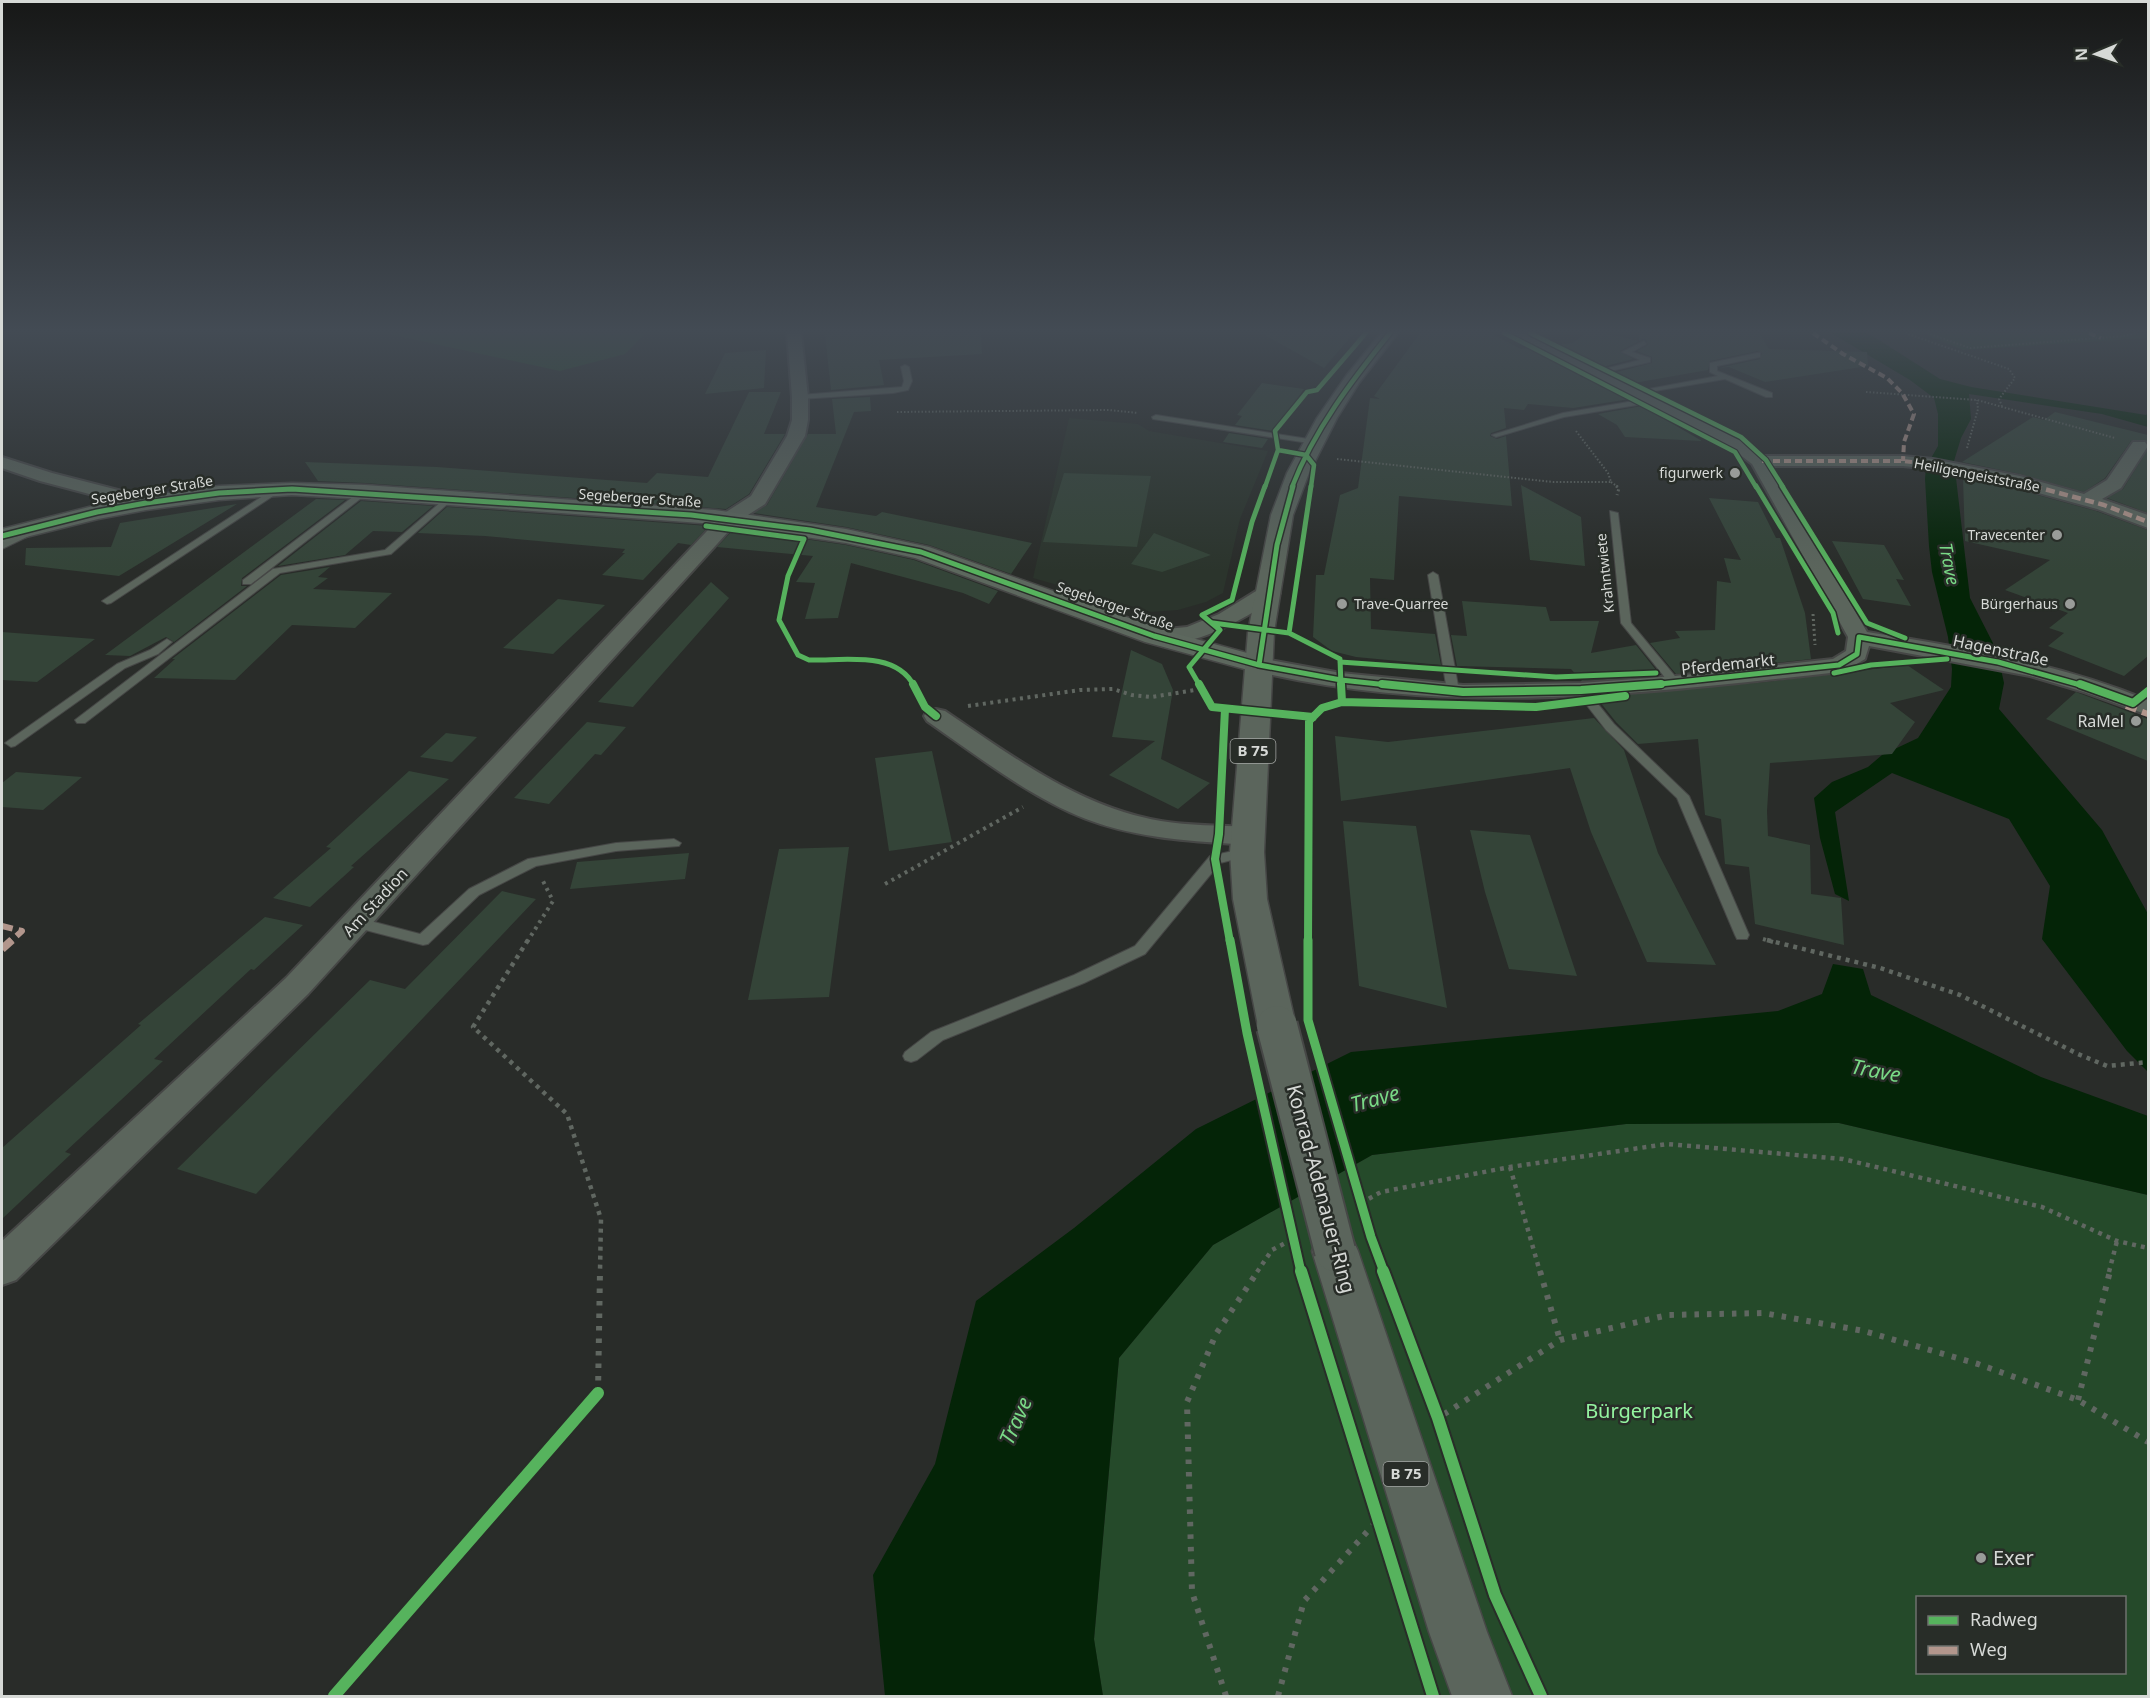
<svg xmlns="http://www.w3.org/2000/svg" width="2150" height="1698" viewBox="0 0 2150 1698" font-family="'Noto Sans',sans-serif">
<rect width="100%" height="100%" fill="#292c29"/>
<path fill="#2b342c" d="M 1069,418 L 1138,424 L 1149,431 L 1268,451 L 1240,519 L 1223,593 L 1206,602 L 1178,610 L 1151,612 L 1033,578 Z"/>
<path fill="#254a2a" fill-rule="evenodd" d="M 384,333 L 646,333 L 625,354 L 560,371 Z
M 1922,333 L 2148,333 L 2148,338 L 1963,350 Z
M 1839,1123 L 2148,1195 L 2148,1696 L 1103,1696 L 1094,1640 L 1119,1358 L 1213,1245 L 1372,1155 L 1626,1124 ZM 1918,1598 L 2124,1598 L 2124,1672 L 1918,1672 Z"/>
<path fill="#042407" d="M 1831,333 L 1868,333 L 1940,379 L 1971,387 L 2146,415 L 2148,413 L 2148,427 L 2102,414 L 1969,394 L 1971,419 L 1961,438 L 1954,461 L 1970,598 L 1997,651 L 2004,683 L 1999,709 L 2102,830 L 2148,914 L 2148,1072 L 2127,1051 L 2042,939 L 2050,886 L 2009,819 L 1892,773 L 1835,812 L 1849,901 L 1835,894 L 1820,838 L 1814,798 L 1832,782 L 1868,767 L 1882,755 L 1918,738 L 1951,687 L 1952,669 L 1948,637 L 1932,572 L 1929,546 L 1925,479 L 1926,467 L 1938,446 L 1938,414 L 1934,398 L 1910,380 Z
M 1833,964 L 1863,969 L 1871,995 L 2041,1077 L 2148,1116 L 2148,1195 L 1839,1123 L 1626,1124 L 1372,1155 L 1213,1245 L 1119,1358 L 1094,1639 L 1103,1696 L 885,1696 L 873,1575 L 935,1464 L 976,1301 L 1074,1228 L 1196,1129 L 1351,1052 L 1778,1011 L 1822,994 Z"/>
<path fill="#344438" d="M 848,333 L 981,333 L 982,354 L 879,360 L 884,385 L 831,390 L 825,334 Z
M 1261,333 L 1354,333 L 1324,368 Z
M 1420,333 L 1490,333 L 1521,349 L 1529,348 L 1630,399 L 1573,408 L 1528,404 L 1524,410 L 1504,408 L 1506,428 L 1491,433 L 1490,436 L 1497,439 L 1506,436 L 1512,506 L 1399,496 L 1394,580 L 1370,578 L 1371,629 L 1435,634 L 1441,665 L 1356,657 L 1332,651 L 1313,637 L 1316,575 L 1324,575 L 1340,495 L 1358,488 L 1370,398 L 1380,399 L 1374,396 Z
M 1587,333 L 1603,333 L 1639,341 L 1639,333 L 1759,333 L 1769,349 L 1867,352 L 1868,366 L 1765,382 L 1729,367 L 1719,368 L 1760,359 L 1762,353 L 1757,351 L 1710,361 L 1708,370 L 1634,383 L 1613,373 L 1652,363 L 1652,357 L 1637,351 L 1648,345 L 1646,340 L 1643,339 L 1620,351 L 1633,359 L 1602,367 L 1556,345 L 1572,343 Z
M 766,350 L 764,388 L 705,394 L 725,353 Z
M 1262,383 L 1304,389 L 1274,431 L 1235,425 L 1242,416 L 1237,415 Z
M 749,392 L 781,392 L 764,434 L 785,434 L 749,494 L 726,509 L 365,483 L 318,481 L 305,462 L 437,467 L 647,483 L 657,473 L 708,477 Z
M 870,397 L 871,411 L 854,412 L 816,507 L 876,516 L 882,512 L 1032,543 L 1011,574 L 929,545 L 846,527 L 754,513 L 767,505 L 808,434 L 836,434 L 832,399 Z
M 1642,406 L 1702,441 L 1625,437 L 1617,425 L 1598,414 Z
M 2055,412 L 2148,435 L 2148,443 L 2145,440 L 2131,441 L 2105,478 L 2084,492 L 2020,474 L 1962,462 L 2033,417 L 2044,420 Z
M 1229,433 L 1268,439 L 1262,448 L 1223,442 Z
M 2148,449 L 2148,513 L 2107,498 L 2123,489 Z
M 1064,473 L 1151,476 L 1137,547 L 1043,542 Z
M 1963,478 L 2016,489 L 2096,511 L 2148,530 L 2148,656 L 2124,676 L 2048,646 L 2064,633 L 2049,628 L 2068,613 L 2005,590 L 2050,560 L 1965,541 Z
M 1521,485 L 1581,517 L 1585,566 L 1530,560 Z
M 1709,498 L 1758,502 L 1776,538 L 1780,538 L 1805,613 L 1811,659 L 1676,674 L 1650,643 L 1680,638 L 1675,631 L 1715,630 L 1717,581 L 1731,583 L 1724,558 L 1741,560 Z
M 316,499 L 345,500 L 242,578 L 241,586 L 247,586 L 174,642 L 166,637 L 130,656 L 105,655 Z
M 361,501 L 433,506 L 402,532 L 373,531 L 345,555 L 278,566 Z
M 237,504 L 119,576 L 25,565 L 26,548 L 111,547 L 120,523 Z
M 447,507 L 709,526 L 691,545 L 678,543 L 643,580 L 602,575 L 625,553 L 622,553 L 625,549 L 485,536 L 418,533 Z
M 734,529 L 846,545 L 914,560 L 998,591 L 989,604 L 963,593 L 851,563 L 838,618 L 805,619 L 815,583 L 796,582 L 813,556 L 717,547 Z
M 1154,533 L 1211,555 L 1162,572 L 1131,564 Z
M 1832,541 L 1884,545 L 1904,580 L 1896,579 L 1911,606 L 1863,599 Z
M 330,567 L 318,577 L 328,578 L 313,589 L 392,593 L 355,628 L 292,625 L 235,680 L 154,678 L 175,659 L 172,659 L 281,575 Z
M 711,582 L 729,598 L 633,707 L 598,702 Z
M 558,599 L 605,605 L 553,654 L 503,648 Z
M 1462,601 L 1546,607 L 1550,621 L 1599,621 L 1591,653 L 1636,645 L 1660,675 L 1582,681 L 1571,669 L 1457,666 L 1451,635 L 1467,636 Z
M 2,632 L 95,639 L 37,682 L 2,680 Z
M 1131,650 L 1162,664 L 1173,690 L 1161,759 L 1210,783 L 1178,809 L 1109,775 L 1155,741 L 1112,737 Z
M 1907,665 L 1944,690 L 1890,703 L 1915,722 L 1892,754 L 1770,763 L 1767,811 L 1768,836 L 1810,845 L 1811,894 L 1841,898 L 1844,945 L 1755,924 L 1749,867 L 1725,864 L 1721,819 L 1705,815 L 1698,739 L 1638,744 L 1616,722 L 1596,697 L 1766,682 Z
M 2076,692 L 2148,719 L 2148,761 L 2046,719 Z
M 1594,718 L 1624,750 L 1658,853 L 1716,965 L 1647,962 L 1591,832 L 1570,768 L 1341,801 L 1335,736 L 1388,742 Z
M 587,722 L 626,727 L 601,755 L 595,754 L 549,804 L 514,798 Z
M 446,733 L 477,737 L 452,762 L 420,757 Z
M 932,751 L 952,842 L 889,851 L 875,758 Z
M 409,771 L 449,779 L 351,866 L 354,867 L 310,907 L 273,898 L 331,848 L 326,847 Z
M 16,772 L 82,777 L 43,810 L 2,807 L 2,783 Z
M 1343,821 L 1416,826 L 1447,1008 L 1359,986 Z
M 1470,830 L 1530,835 L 1577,976 L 1509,969 L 1485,892 Z
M 849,847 L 829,997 L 748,1000 L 779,849 Z
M 689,853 L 685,879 L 570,889 L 577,862 Z
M 502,891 L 536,899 L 256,1194 L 177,1169 L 370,980 L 405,989 Z
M 265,917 L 303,925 L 254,970 L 251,969 L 154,1059 L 163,1061 L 65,1152 L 71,1154 L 2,1219 L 2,1148 L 141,1025 L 138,1024 Z"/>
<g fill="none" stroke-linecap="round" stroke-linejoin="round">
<defs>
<path id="lane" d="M 1644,341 L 1646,344 L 1632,352 L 1650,358 L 1650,362 L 1597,374 L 1593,372 L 1640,360 L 1622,352 Z
M 1757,353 L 1760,353 L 1760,357 L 1717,366 L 1717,371 L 1772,393 L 1772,397 L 1766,397 L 1725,379 L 1637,394 L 1633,392 L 1718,376 L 1710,372 L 1710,363 Z
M 905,365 L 909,367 L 912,381 L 908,390 L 893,393 L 800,399 L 796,397 L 800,395 L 902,387 L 904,381 L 901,367 Z
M 1652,398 L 1655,398 L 1655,402 L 1564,417 L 1496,437 L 1492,435 L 1563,413 Z
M 1156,415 L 1315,440 L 1319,442 L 1315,444 L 1153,419 L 1152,417 Z
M 275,488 L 282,490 L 111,603 L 107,604 L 102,601 Z
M 362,490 L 369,492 L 251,584 L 243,584 L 243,580 Z
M 449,495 L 453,498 L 452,500 L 391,554 L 280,573 L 85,723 L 77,723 L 75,720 L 273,569 L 385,550 Z
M 1610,511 L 1618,513 L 1631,623 L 1679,681 L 1679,685 L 1671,685 L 1621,623 Z
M 27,531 L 35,533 L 2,549 L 2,543 Z
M 1433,572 L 1438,575 L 1459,691 L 1453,694 L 1447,691 L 1428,575 Z
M 167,639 L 172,642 L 158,654 L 125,668 L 15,746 L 11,747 L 5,743 L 117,664 L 150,650 Z
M 1581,687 L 1585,688 L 1614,724 L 1689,796 L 1749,935 L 1747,939 L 1737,939 L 1735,935 L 1677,798 L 1606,730 L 1575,690 Z
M 674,839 L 681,843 L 679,846 L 616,851 L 536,866 L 479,895 L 428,944 L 423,945 L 350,926 L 348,922 L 350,918 L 355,917 L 420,934 L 469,889 L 528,859 L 616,843 Z
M 1247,848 L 1254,852 L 1252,855 L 1220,863 L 1145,954 L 1084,983 L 943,1040 L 917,1060 L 911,1062 L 905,1060 L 903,1056 L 905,1052 L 931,1032 L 1074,975 L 1135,946 L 1210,856 Z"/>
<path id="street" d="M 787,333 L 801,333 L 808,397 L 808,420 L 805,436 L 765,504 L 737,522 L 308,994 L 16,1280 L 2,1285 L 2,1241 L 286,978 L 723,514 L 751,496 L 787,436 L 792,420 L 792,397 Z
M 1509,333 L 1527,333 L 1738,436 L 1763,456 L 1903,456 L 1933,459 L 2020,476 L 2084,494 L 2107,480 L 2133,442 L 2145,442 L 2148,446 L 2121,488 L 2102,499 L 2148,515 L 2148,528 L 2097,509 L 2017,487 L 1933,469 L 1903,466 L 1771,466 L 1867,632 C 1963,647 2058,663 2148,700 L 2148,715 L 2084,692 L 2030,676 L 1869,646 L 1865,659 L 1847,670 L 1839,672 C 1643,694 1446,718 1251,670 L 1247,665 L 1251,660 L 1259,658 L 1341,673 L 1463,685 L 1581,683 L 1675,676 L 1833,659 L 1846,651 L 1848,637 L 1752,464 L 1726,444 L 1511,336 Z
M 2,457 L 52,473 L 153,499 L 156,503 L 153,507 L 146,509 L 40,481 L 2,468 Z
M 1269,587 L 1277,588 L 1280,593 L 1277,598 C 1240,620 1192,652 1146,641 L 1143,636 L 1146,631 L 1187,627 L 1219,614 L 1261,588 Z
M 936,709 L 945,711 C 1012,756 1079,807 1161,821 C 1189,826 1219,825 1248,827 L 1258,830 L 1262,836 L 1258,842 L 1248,845 C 1193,841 1138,839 1086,819 C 1031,798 976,755 927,721 L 924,716 L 927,711 Z"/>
<path id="secondary" d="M 292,483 L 365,485 L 715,510 L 846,529 L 929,547 L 1163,630 L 1269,659 L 1273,665 L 1269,671 L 1259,673 L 1145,642 L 915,558 L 846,543 L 715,524 L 365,499 L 292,495 L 219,500 L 146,510 L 98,519 L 2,543 L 2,529 L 97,505 L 146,496 L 219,486 Z"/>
<path id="primary" d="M 1381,333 L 1398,333 L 1359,383 L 1337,418 L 1309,473 L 1293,515 L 1274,632 L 1264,852 L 1267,899 L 1296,1026 L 1291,1036 L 1277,1041 L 1263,1036 L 1258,1026 L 1233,899 L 1230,852 L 1248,632 L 1271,515 L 1287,473 L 1317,418 L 1346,376 Z
M 1335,1230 L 1351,1236 L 1358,1251 L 1487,1632 L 1512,1696 L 1452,1696 L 1429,1632 L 1312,1251 L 1319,1236 Z"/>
</defs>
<use href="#lane" stroke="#464746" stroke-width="2"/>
<use href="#street" stroke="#464746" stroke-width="4"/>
<use href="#secondary" stroke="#464746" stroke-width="3"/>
<use href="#primary" stroke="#464746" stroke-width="3"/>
<path stroke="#606761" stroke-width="2" stroke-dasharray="1.5 2" stroke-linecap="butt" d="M 1905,333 L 2009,369 L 2015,378 L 1999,399 L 2002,406
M 1927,333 L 1970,348 L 2125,336 L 2136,333
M 1866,392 L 1977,400 L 2115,438
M 897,412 L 1109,410 L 1138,413
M 1967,448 L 1978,409 L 1977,400
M 1337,459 L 1553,482 L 1611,482 L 1608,473 L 1576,431
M 1611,482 L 1618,487"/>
<path stroke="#606761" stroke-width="3" stroke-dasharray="2 3" stroke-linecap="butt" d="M 1616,486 L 1619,488 L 1617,495
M 1813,614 L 1815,645"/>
<path stroke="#606761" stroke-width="4" stroke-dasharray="3 4.5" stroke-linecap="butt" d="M 968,706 L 1080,690 L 1113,689 L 1132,695 L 1152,697 L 1201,689
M 885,884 L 1023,807
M 1763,939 L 1773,942
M 527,942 L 553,901 L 543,881"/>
<path stroke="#606761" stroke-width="4.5" stroke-dasharray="4 5" stroke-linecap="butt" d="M 528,940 L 473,1027 L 567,1114 L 601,1219 L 600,1272
M 1767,940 L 1880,968 L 1960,995 L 2078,1054 L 2107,1066 L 2148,1062
M 1510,1167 L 1540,1272
M 1361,1203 L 1381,1192 L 1510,1167 L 1667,1144 L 1843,1159 L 2042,1207 L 2117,1241 L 2148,1248
M 1257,1272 L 1272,1250 L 1293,1239
M 2109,1272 L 2117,1241"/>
<path stroke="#606761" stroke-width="6" stroke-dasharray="4.5 8" stroke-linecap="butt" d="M 1540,1271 L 1560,1340
M 598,1393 L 600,1271
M 2078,1400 L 2110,1271
M 1436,1423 L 1438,1418 L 1560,1340 L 1668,1315 L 1763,1313 L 1864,1331 L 1978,1364 L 2078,1400 L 2148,1442
M 1226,1696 L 1192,1592 L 1187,1402 L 1216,1334 L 1258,1271
M 1278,1696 L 1304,1601 L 1376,1522"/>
<use href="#lane" fill="#5b655c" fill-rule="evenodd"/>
<use href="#street" fill="#5b655c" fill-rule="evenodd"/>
<use href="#secondary" fill="#5d685e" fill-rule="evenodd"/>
<use href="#primary" fill="#5b655c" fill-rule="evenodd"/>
<defs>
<path id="primary-bridge" d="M 1277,1026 L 1335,1251"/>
</defs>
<use href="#primary-bridge" stroke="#464746" stroke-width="44" stroke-linecap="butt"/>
<use href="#primary-bridge" stroke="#5b655c" stroke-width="40"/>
<path stroke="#b2968c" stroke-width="4" stroke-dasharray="7 4" stroke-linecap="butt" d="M 1813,333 L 1843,354 L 1887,378 L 1902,393 L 1914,414 L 1904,442 L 1903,461
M 2089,333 L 2101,338
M 1762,461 L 1903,461 L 1933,464 L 2039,487"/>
<path stroke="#b2968c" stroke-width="4.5" stroke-dasharray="9 4.5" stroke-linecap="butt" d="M 2033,486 L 2104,505 L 2148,522"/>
<path stroke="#b2968c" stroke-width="6" stroke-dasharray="11 6" stroke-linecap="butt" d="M 2126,706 L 2148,714
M 2,926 L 22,931 L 10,942"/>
<path stroke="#b2968c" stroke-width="8" stroke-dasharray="15 8" stroke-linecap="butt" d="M 2,949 L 12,940"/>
<defs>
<path id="cycleway-far4" d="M 1504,333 L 1735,452 L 1756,487
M 1530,333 L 1741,437 L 1766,460 L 1783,487
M 1265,487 L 1278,450
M 1292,487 C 1314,430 1352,380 1390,333
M 1311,487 L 1314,465 L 1306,455 L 1278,450 L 1275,431 L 1307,392 L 1317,390 L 1366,333"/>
<path id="cycleway-far3" d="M 1756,486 L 1833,613 L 1838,633
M 1782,486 L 1867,623 L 1905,638
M 706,526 L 804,539 L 788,576 L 779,620 L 798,655 L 809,660 C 842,661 896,650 914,686
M 2,536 L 97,512 L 146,503 L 219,493 L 292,489 L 691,515 L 810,530 L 921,552 L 1154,636 L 1259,665 L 1341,680 L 1397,686
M 1213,623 L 1289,633 L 1340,659 L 1341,686
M 1289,633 L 1311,486
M 1340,662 L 1556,677 L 1656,673
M 1259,665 L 1277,545 L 1293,486
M 1834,673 L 1871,665 L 1947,659
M 1200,686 L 1189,667 L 1220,630 L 1202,615 L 1232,600 L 1252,522 L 1265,486
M 1641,686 L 1839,665 L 1857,654 L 1859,637 L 1998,662 L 2084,686"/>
<path id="cycleway-far2" d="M 913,684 L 925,707 L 936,716
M 1199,684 L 1212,707 L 1313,717
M 1382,684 L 1463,692 L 1581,690 L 1661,684
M 2080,684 L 2133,703 L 2148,691
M 1342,702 L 1536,707 L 1625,696
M 1225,709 L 1219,834 L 1215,859 L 1230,942
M 1308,942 L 1309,721 L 1322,708 L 1342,702 L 1341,684"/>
<path id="cycleway-far1" d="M 1230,940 L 1247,1033 L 1301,1272
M 1308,940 L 1308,1020 L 1371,1237 L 1384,1272"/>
<path id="cycleway" d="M 1301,1271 L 1433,1696
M 1383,1271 L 1438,1418 L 1495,1595 L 1541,1696
M 334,1696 L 598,1393"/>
</defs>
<use href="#cycleway-far4" stroke="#282d28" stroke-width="7"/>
<use href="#cycleway-far3" stroke="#282d28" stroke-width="8"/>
<use href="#cycleway-far2" stroke="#282d28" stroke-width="11"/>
<use href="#cycleway-far1" stroke="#282d28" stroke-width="13"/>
<use href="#cycleway" stroke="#282d28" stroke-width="16"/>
<use href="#cycleway-far4" stroke="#56b35d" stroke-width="4.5"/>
<use href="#cycleway-far3" stroke="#56b35d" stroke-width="5"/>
<use href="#cycleway-far2" stroke="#56b35d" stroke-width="8"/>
<use href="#cycleway-far1" stroke="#56b35d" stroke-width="9"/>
<use href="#cycleway" stroke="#56b35d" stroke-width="12"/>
</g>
<linearGradient id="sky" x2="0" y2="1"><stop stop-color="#171817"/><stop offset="0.58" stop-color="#434b54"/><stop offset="1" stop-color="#434b54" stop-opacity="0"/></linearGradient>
<rect width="2150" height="571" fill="url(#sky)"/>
<g fill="#999c99" stroke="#282d28" stroke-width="2">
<circle cx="1735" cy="473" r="6"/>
<circle cx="2057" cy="535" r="6"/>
<circle cx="1342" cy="604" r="6"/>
<circle cx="2070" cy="604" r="6"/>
<circle cx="2136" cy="721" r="6"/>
<circle cx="1981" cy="1558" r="6"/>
</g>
<g text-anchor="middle" stroke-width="5" stroke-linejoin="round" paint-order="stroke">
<g font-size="14" fill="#d6d9d6" stroke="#282d28" text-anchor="end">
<text x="1723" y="478">figurwerk</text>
<text x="2045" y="540">Travecenter</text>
<text x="1354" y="609" text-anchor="start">Trave-Quarree</text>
<text x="2058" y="609">Bürgerhaus</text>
</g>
<g font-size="14" fill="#d6d9d6" stroke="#282d28">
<text transform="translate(1977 475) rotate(11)" y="5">Heiligengeiststraße</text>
<text transform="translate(152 490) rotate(-9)" y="5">Segeberger Straße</text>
<text transform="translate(640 498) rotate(4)" y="5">Segeberger Straße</text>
<text transform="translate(1605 573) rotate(-96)" y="5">Krahntwiete</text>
<text transform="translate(1115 606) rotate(19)" y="5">Segeberger Straße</text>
</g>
<g fill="#282d28" stroke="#a2a5a2" stroke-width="1.5">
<rect x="1230.5" y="739" width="45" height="24" rx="4.5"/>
<rect x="1383.5" y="1462" width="45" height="24" rx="4.5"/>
</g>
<g font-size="15" font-weight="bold" fill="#d6d9d6">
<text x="1253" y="756">B 75</text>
<text x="1406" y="1479">B 75</text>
</g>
<g font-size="16" fill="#d6d9d6" stroke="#282d28">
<text transform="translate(2001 650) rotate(12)" y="6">Hagenstraße</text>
<text transform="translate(1728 664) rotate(-6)" y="6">Pferdemarkt</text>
<text transform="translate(375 902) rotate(-47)" y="6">Am Stadion</text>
</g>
<g font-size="16" fill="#d6d9d6" stroke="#282d28" text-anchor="end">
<text x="2124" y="727">RaMel</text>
</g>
<g font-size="18" font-style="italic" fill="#79d986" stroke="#282d28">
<text transform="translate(1949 564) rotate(79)" y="6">Trave</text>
</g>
<g font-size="20" fill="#d6d9d6" stroke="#282d28">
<text transform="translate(1321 1189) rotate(75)" y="7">Konrad-Adenauer-Ring</text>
</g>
<g font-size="20" fill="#94f4a0" stroke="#282d28">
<text x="1639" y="1418">Bürgerpark</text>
</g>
<g font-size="20" fill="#d6d9d6" stroke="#282d28" text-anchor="start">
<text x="1993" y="1565">Exer</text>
</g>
<g font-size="21" font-style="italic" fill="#79d986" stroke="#282d28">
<text transform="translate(1876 1071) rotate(11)" y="7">Trave</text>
<text transform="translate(1375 1099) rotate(-15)" y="7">Trave</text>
<text transform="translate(1016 1421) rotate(-66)" y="7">Trave</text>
</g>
</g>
<rect width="2150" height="1698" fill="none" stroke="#d6d9d6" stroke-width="6"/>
<rect x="1916" y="1596" width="210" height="78" fill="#282d28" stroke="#6e726e" stroke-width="1.5"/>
<rect x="1928" y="1616" width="30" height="9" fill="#56b35d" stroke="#6e726e" stroke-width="1.5"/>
<text x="1970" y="1626" font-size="18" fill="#d6d9d6">Radweg</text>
<rect x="1928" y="1646" width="30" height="9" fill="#b2968c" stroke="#6e726e" stroke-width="1.5"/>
<text x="1970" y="1656" font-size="18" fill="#d6d9d6">Weg</text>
<g transform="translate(2096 54) rotate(268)" stroke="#282d28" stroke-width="4.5" paint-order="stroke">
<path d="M0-4.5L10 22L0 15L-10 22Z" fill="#d6d9d6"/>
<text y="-9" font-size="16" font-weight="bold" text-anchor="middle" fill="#d6d9d6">N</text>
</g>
</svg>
